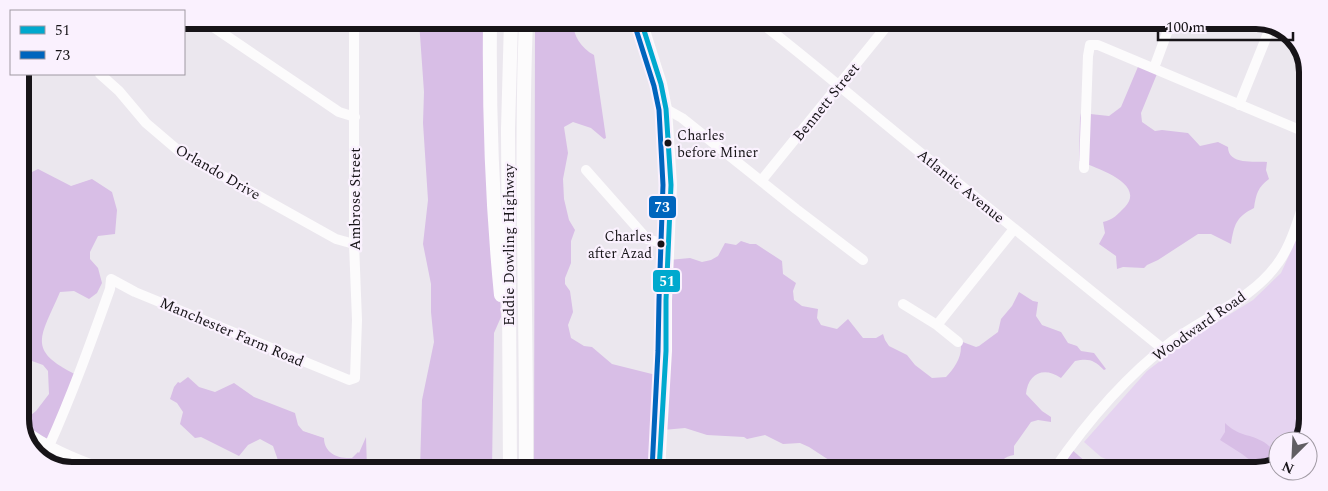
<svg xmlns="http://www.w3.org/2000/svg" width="1328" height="491" viewBox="0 0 1328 491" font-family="Spectral,serif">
<rect width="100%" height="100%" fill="#ebe7ee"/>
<path fill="#e5d3f0" d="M 1307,216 L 1305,435 L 1301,441 L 1278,441 L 1278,464 L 1256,471 L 1139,471 L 1133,470 L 1101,457 L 1084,442 L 1147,371 L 1185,342 L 1253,300 L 1281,273 Z"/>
<path fill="#d8bee6" d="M 419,21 L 489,21 L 501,317 L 494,333 L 492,469 L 420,469 L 422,400 L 434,342 L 431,312 L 431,284 L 423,244 L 428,200 L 423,123 L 424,92 Z
M 537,21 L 573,21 C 573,36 581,48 594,55 L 606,138 L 604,139 L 591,128 L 573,122 L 564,127 L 568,153 L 563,179 L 564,199 L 569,220 L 575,230 L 571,241 L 571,263 L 565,278 L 565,284 L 570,291 L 573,312 L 568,325 L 571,338 L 584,346 L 592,347 L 612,364 L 664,377 L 669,260 L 690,258 L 702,262 L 711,260 L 718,256 L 725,243 L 736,245 L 741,241 L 750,244 L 756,244 L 782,261 L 783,274 L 796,283 L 793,291 L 794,300 L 802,306 L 818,309 L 817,318 L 821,325 L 837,329 L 848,319 L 863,338 L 876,338 L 883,334 L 885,340 L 889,346 L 907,355 L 915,365 L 932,378 L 946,377 C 955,368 964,354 960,341 L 976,347 L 979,346 L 998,332 L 1001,319 L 1012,306 L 1019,292 L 1033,301 L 1038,302 L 1036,316 L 1042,325 L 1061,332 L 1068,343 L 1077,346 L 1081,351 L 1094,353 L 1106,369 L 1104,370 C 1094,360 1089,358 1075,361 L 1061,378 C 1044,366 1028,373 1026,394 L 1042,411 L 1051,417 L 1051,422 L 1038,420 L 1031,422 L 1014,446 L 1014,455 C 1004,456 1000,463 994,470 L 805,470 L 814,465 L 832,462 L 809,447 L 800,443 L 783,444 L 765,435 L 747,439 L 744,437 L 707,435 L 685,428 L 663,430 L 659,470 L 534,469 L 535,32 Z
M 1140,62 L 1159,69 L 1141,113 L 1142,122 L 1155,131 L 1162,130 L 1188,133 L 1200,146 L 1218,142 L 1228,147 C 1228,165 1254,161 1267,162 L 1266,170 L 1269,179 C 1258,187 1256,194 1254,208 C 1236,217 1234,225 1231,244 L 1211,234 L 1198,234 L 1158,260 L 1147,265 L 1144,268 L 1123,267 L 1117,269 L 1116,256 L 1099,244 L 1105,233 L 1103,222 C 1113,220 1118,214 1125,207 C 1147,183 1093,167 1079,161 L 1080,118 L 1081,113 L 1109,116 L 1121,107 Z
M 38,169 L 71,186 L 92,179 L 112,192 L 117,210 L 115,234 L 98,236 L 90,252 L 90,259 L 98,268 L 102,283 L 97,293 L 89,299 L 74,291 L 60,292 C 41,337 25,350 77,375 L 49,440 L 23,426 L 21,423 L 36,411 L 49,394 L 48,371 L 43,365 L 21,357 C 29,345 29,341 20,329 L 20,170 L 30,173 Z
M 188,377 L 199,387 L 215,392 L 234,383 L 254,397 L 295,413 L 298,425 L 303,431 L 324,438 C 324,453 338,459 352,458 L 358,452 L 359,453 L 366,437 L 367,469 L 281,469 L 273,446 L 260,439 L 248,445 L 239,456 L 201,437 L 195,438 L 180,424 L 183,412 L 177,403 L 170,399 L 174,387 L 178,382 L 180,383 Z
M 1225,423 C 1240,437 1247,433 1262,441 C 1268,444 1273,450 1278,454 L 1278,464 L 1264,468 L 1259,467 L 1242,454 L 1220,440 L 1225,432 Z
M 1070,448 L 1096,471 L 1052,471 Z"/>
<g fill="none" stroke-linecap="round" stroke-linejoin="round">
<path stroke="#fcfbfc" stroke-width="10" d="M 203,20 L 339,112 L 355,117
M 760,22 C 817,66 871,113 927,158 C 1005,222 1084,285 1163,349
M 1154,68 L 1171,22
M 100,74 L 119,91 L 146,123 L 180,152 L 336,239 L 354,244
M 1239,105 L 1272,23
M 666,109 L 682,118 L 796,209 L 863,260
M 1084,168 L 1088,56 L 1090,45 L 1098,45 L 1307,133
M 586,170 L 647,239 L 669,245
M 761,181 L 890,22
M 903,304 L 937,325 L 958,342
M 937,325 L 1014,229
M 22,428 C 46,447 73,458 101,468
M 49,446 C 72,395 91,342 110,289 L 111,279 L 135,292 L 337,375 L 349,380 L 355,378 L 357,320 L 354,244 L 354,21
M 1053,471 C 1086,423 1125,377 1171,342 C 1206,316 1252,300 1278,263 C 1292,244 1299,216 1307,193"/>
<path stroke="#fcfbfc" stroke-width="12" d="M 641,21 L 661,84 L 666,109 L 671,185 L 666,300 L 666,351 L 659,470"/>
<path stroke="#fcfbfc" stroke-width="14" d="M 490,21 C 489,112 492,204 501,295
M 526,21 C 520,170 527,320 526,469
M 510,469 L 508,129 L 511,21"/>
<defs>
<path id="bus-1" d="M 641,21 L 661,84 L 666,109 L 671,185 L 666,300 L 666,351 L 659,470"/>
<path id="bus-2" d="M 634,23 L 654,86 L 659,110 L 663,185 L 659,300 L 658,351 L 652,470"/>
</defs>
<use href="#bus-1" stroke="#faf1fe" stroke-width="9"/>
<use href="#bus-2" stroke="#faf1fe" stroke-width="9"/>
<use href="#bus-1" stroke="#00a9ce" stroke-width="5"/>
<use href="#bus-2" stroke="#0065bd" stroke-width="5"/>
</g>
<g fill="#171418" stroke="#faf1fe" stroke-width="2">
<circle cx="668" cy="143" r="4.5"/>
<circle cx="661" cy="244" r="4.5"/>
</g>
<g text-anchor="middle" stroke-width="4.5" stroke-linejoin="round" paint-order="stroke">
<g font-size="14" fill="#171418" stroke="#faf1fe" text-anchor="start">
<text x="677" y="140">Charles<tspan x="677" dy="17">before Miner</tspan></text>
<text x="652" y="241" text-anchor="end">Charles<tspan x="652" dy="17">after Azad</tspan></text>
</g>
<g font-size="15" fill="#171418" stroke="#faf1fe">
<text transform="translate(826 102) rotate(-51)" y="5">Bennett Street</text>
<text transform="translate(218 172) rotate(30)" y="5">Orlando Drive</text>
<text transform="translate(961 186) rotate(39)" y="5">Atlantic Avenue</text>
<text transform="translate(355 199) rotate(-90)" y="5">Ambrose Street</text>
<text transform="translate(509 245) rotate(-90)" y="5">Eddie Dowling Highway</text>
<text transform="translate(1199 326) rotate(-35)" y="5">Woodward Road</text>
<text transform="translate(232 332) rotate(23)" y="5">Manchester Farm Road</text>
</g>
</g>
<path d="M0 0H1328V491H0ZM72 29H1256A43 43 0 0 1 1299 72V419A43 43 0 0 1 1256 462H72A43 43 0 0 1 29 419V72A43 43 0 0 1 72 29Z" fill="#faf1fe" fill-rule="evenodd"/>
<path fill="none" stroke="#171418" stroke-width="6" d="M72 29H1256A43 43 0 0 1 1299 72V419A43 43 0 0 1 1256 462H72A43 43 0 0 1 29 419V72A43 43 0 0 1 72 29Z"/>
<g stroke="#faf1fe" stroke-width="2">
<rect x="648" y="195" width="29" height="24" rx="5" fill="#0065bd"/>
<rect x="652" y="269" width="29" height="24" rx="5" fill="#00a9ce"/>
</g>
<g font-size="14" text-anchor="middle" font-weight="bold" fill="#fff">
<text x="662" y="212">73</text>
<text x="667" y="286">51</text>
</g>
<rect x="10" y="10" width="175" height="65" fill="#faf1fe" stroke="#9f99a2"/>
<rect x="20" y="26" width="25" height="8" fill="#00a9ce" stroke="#9f99a2"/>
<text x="55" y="35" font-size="15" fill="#171418">51</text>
<rect x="20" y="51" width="25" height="8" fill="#0065bd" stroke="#9f99a2"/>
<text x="55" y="60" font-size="15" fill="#171418">73</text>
<g transform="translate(1293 456) rotate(204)"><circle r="24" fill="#faf1fe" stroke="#9f99a2"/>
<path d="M0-4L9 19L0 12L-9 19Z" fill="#615e63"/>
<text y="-8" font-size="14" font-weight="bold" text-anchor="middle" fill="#171418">N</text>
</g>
<path d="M1158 32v8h135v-8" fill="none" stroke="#171418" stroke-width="2.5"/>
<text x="1166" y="32" font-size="15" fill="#171418" stroke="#faf1fe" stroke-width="4" paint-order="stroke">100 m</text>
</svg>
